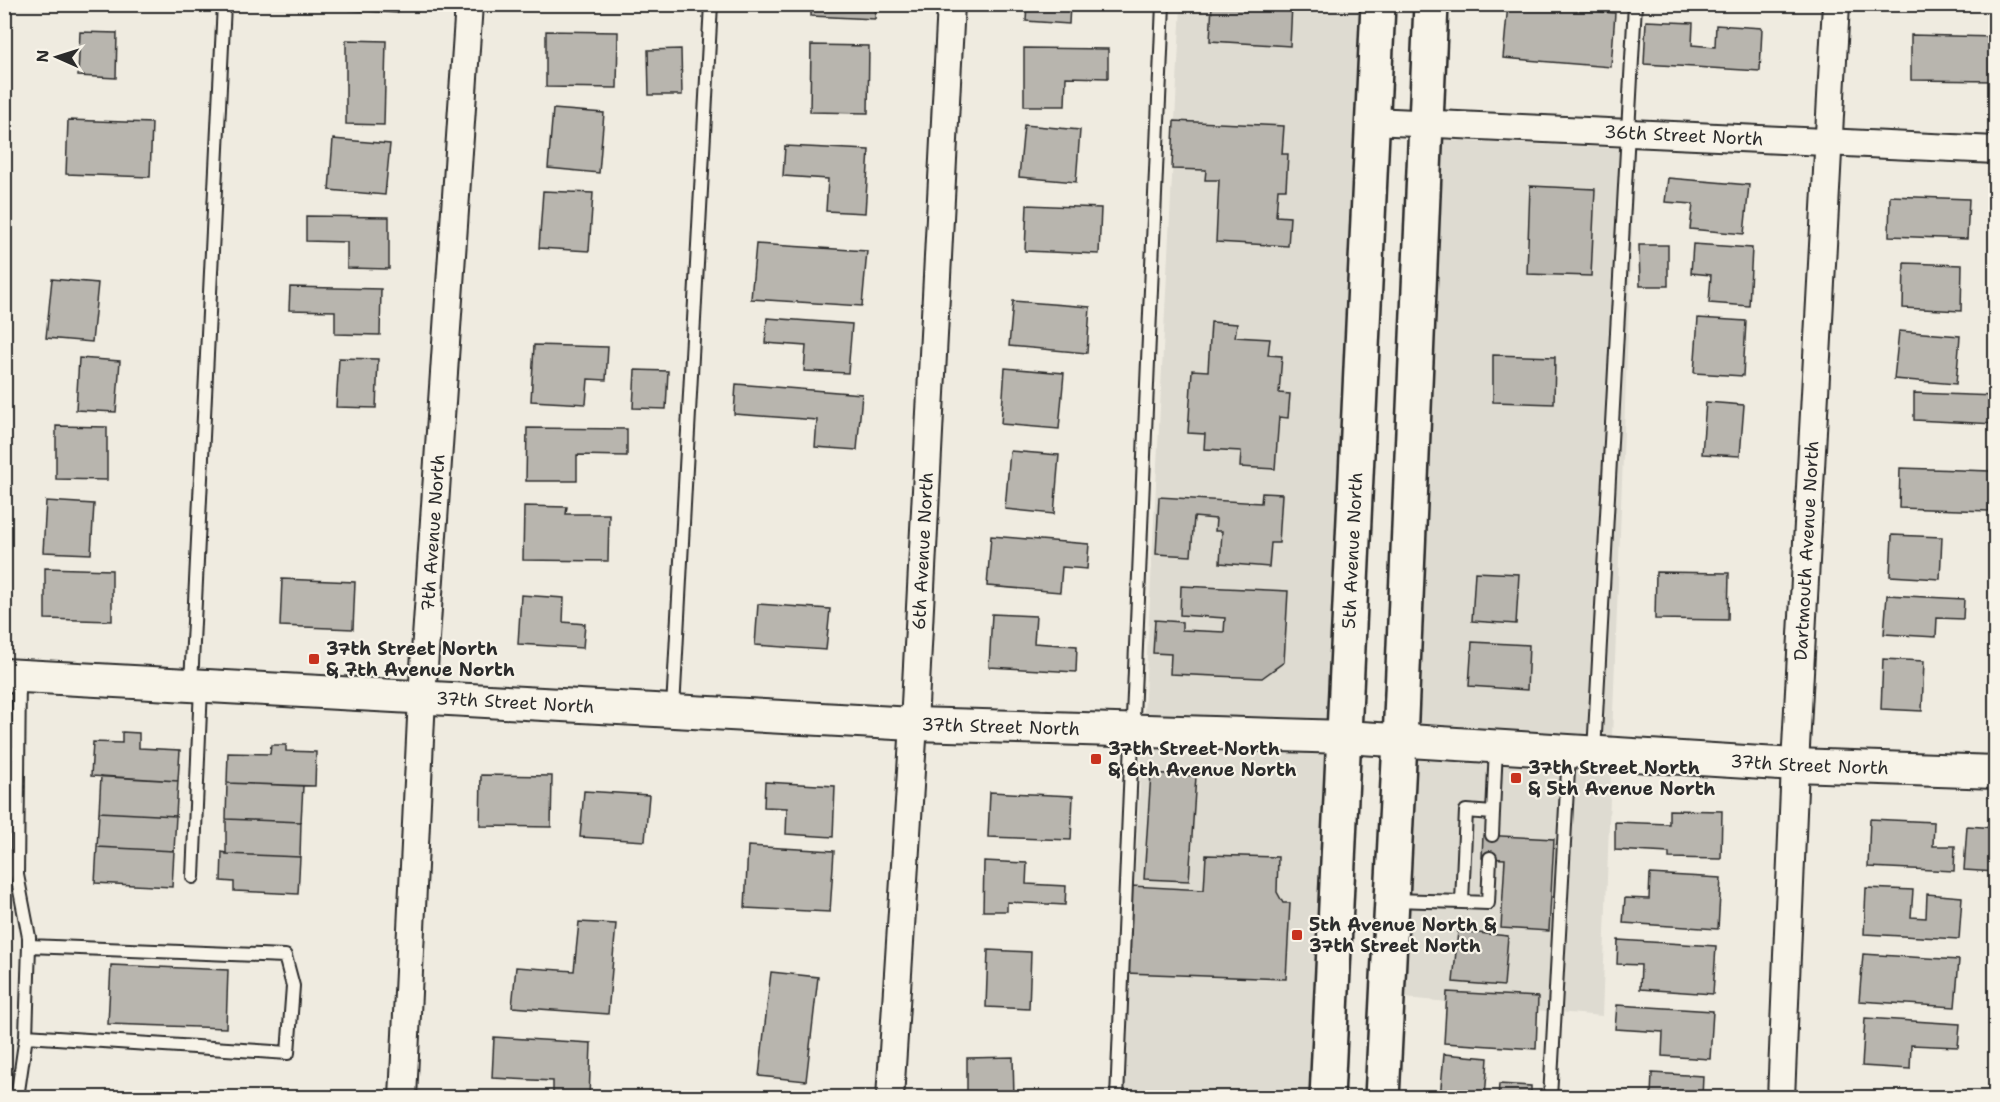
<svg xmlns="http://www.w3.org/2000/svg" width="2000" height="1102" viewBox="0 0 2000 1102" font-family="'Shantell Sans',sans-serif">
<rect width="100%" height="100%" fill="#efebe0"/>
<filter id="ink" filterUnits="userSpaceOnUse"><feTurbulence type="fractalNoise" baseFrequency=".0167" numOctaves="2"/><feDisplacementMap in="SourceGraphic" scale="12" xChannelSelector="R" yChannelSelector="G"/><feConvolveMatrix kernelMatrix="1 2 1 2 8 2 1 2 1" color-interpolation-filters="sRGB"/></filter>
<g filter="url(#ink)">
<path fill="#dedbd1" d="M 1181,5 L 1360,5 L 1327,720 L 1144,714 Z
M 1443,140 L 1635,149 L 1612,738 L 1419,726 Z
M 1142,747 L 1326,753 L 1308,1097 L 1123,1098 Z
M 1417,758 L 1611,770 L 1602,1016 L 1405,998 Z"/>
<path fill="#b8b5ae" stroke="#2b2b2b" stroke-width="1.5" d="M 350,4 L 397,4 L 397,13 L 350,10 Z
M 811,4 L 876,4 L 875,19 L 811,16 Z
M 1027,4 L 1070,4 L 1069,24 L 1026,21 Z
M 1212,4 L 1292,4 L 1290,46 L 1210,41 Z
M 1508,4 L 1615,13 L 1611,67 L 1503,58 Z
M 1646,21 L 1693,23 L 1692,45 L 1715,47 L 1716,25 L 1762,28 L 1760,71 L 1644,64 Z
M 546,31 L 618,32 L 617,88 L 546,87 Z
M 80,32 L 117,33 L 116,78 L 78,76 Z
M 1911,35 L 1996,37 L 1996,81 L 1911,80 Z
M 346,40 L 386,41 L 384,125 L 346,124 Z
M 811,45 L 869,46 L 868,113 L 810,112 Z
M 1024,48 L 1108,49 L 1108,78 L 1066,77 L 1065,106 L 1024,106 Z
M 681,49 L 682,95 L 649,95 L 648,50 Z
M 553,109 L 604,113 L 599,173 L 548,168 Z
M 68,120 L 152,123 L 150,177 L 66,174 Z
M 1174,121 L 1284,126 L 1282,154 L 1288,154 L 1286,189 L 1278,189 L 1276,216 L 1290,217 L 1288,246 L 1216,242 L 1219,180 L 1205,180 L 1206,170 L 1172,169 Z
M 1024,125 L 1080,130 L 1076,182 L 1019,177 Z
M 333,139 L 390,144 L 385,195 L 329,190 Z
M 785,146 L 869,150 L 865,213 L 826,211 L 828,179 L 783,176 Z
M 1668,178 L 1749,185 L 1744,234 L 1690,229 L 1693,204 L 1665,202 Z
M 1530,186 L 1595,189 L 1591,276 L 1527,274 Z
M 543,191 L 593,193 L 589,251 L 539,248 Z
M 1890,196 L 1969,199 L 1967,239 L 1889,236 Z
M 1027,205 L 1101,208 L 1099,254 L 1025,251 Z
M 306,216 L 389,217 L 389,269 L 347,268 L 347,242 L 306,241 Z
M 756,244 L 867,251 L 862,306 L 751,299 Z
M 1693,244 L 1752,248 L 1749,306 L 1709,303 L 1711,275 L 1691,273 Z
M 1639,245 L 1668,245 L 1668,286 L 1640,286 Z
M 1904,263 L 1962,265 L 1961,311 L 1903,308 Z
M 52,279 L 98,283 L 92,342 L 46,338 Z
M 290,287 L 381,289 L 380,335 L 335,334 L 335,311 L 289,310 Z
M 1013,301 L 1090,307 L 1087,353 L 1009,346 Z
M 767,318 L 852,324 L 848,373 L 804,371 L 806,346 L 765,343 Z
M 1698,318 L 1746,321 L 1743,376 L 1694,373 Z
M 1211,322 L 1237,324 L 1235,337 L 1270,339 L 1268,355 L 1282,356 L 1279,393 L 1290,394 L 1288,418 L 1279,417 L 1275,469 L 1240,467 L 1241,451 L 1204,449 L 1205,434 L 1188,433 L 1192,370 L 1208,371 Z
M 1899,331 L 1960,336 L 1956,384 L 1894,379 Z
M 534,345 L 608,347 L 606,380 L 588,379 L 586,404 L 531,401 Z
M 1493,355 L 1555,357 L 1554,404 L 1493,402 Z
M 79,358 L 120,361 L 116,412 L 76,410 Z
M 339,358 L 378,359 L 376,408 L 336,407 Z
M 1005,368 L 1064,373 L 1059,429 L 1001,424 Z
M 635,370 L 668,371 L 666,409 L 633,408 Z
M 736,384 L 862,394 L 857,450 L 815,447 L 817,420 L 734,414 Z
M 1914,393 L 1996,396 L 1996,424 L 1914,420 Z
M 1706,402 L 1744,405 L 1740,456 L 1702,454 Z
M 56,426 L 107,427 L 107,480 L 56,479 Z
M 527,428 L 627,429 L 627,456 L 577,455 L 577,481 L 526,481 Z
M 1010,451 L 1059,455 L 1054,514 L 1005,509 Z
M 1900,468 L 1991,471 L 1989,511 L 1899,508 Z
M 1262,493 L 1282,494 L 1279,543 L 1271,543 L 1269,567 L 1220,563 L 1222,531 L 1215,531 L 1216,519 L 1194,517 L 1191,556 L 1156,554 L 1159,497 L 1261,503 Z
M 46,501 L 94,504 L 91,554 L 43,552 Z
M 524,506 L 567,507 L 566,514 L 609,514 L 608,561 L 523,560 Z
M 1892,535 L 1942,537 L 1940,579 L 1890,576 Z
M 991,536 L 1089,544 L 1087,569 L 1062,567 L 1060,592 L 987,586 Z
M 45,568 L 112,570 L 112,621 L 45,619 Z
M 1475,572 L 1519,574 L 1516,624 L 1472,621 Z
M 1656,572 L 1729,573 L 1728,620 L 1655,619 Z
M 282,579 L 355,582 L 353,629 L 280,626 Z
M 1181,586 L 1288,591 L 1284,662 L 1262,678 L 1170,674 L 1171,654 L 1153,653 L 1155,620 L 1182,622 L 1182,630 L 1224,632 L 1225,618 L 1180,615 Z
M 521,595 L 564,598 L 563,622 L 585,624 L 583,648 L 518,644 Z
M 1887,595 L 1964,599 L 1963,619 L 1937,618 L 1936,637 L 1884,634 Z
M 758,604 L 830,609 L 826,650 L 755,645 Z
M 992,614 L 1036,616 L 1034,643 L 1077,646 L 1076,672 L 989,667 Z
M 1472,642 L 1529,645 L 1527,690 L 1469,686 Z
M 1883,659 L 1924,661 L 1922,711 L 1881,709 Z
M 122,732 L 139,733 L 139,748 L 180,750 L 178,781 L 91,776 L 93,742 L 122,743 Z
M 271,745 L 286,745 L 286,751 L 316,752 L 315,786 L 227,783 L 228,753 L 270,754 Z
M 1151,773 L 1196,776 L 1189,881 L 1144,879 Z
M 481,775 L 552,776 L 551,827 L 480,826 Z
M 101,776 L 178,781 L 176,816 L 99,812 Z
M 765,782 L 835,786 L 833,837 L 786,834 L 787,808 L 764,807 Z
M 227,783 L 303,786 L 301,822 L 226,819 Z
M 584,791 L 649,795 L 645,841 L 580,837 Z
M 990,792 L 1073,796 L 1071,840 L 988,837 Z
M 1669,810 L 1722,811 L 1721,859 L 1669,858 L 1669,853 L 1615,850 L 1615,822 L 1669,824 Z
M 99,812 L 176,816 L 174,851 L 97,847 Z
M 226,819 L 301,822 L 300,857 L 226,854 Z
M 1870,819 L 1934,822 L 1933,846 L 1955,846 L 1954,871 L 1868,867 Z
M 1967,826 L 1996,828 L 1996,872 L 1964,870 Z
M 1483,835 L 1554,839 L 1549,931 L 1501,928 L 1505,859 L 1482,858 Z
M 748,846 L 834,851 L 830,912 L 745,908 Z
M 97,847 L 174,851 L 172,887 L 95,883 Z
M 222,852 L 226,853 L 226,854 L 300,857 L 298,894 L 234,891 L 234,882 L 221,881 Z
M 1206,855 L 1278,857 L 1277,892 L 1283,903 L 1290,903 L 1286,979 L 1126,973 L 1132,886 L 1204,890 Z
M 984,861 L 1027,863 L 1026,884 L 1066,886 L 1065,905 L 1007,902 L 1007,911 L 983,911 Z
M 1650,874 L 1721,878 L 1718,929 L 1623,923 L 1625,898 L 1649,899 Z
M 1866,888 L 1913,890 L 1911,917 L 1926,918 L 1927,894 L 1962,897 L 1959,939 L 1864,934 Z
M 579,922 L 616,924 L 608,1014 L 512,1007 L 516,967 L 574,971 Z
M 1458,931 L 1508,936 L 1504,986 L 1453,982 Z
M 1618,940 L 1716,946 L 1713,994 L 1640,989 L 1641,965 L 1617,964 Z
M 988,950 L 1031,952 L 1029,1009 L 986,1007 Z
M 1863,954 L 1959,960 L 1955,1007 L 1859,1001 Z
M 111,965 L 228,970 L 226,1028 L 108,1024 Z
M 771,972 L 818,977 L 806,1081 L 759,1076 Z
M 1447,992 L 1538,997 L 1536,1049 L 1444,1043 Z
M 1617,1005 L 1713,1011 L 1710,1059 L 1662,1056 L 1663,1032 L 1615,1029 Z
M 1865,1018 L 1960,1024 L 1958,1047 L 1911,1045 L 1910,1069 L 1862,1066 Z
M 494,1037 L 591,1043 L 589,1098 L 553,1098 L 553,1081 L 492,1078 Z
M 1444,1054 L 1488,1058 L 1485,1098 L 1440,1098 Z
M 1013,1057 L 1014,1098 L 967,1098 L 967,1058 Z
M 1652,1073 L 1703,1076 L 1702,1098 L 1599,1098 L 1600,1093 L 1651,1096 Z
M 1499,1084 L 1531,1086 L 1531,1098 L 1498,1098 Z"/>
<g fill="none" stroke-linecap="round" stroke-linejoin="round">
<defs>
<path id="service" d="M 191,684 L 224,4
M 673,709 L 711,4
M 1594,752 L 1635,4
M 4,753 L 18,754
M 1492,835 L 1493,813
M 193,877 L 201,687
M 1393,900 L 1462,902 L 1466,811 L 1493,813 L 1496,747
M 1462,902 L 1488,903 L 1490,858
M 26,1036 L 288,1053 L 293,986 L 285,956 L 29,946
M 12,1098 L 18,1091 L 26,1036 L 29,946 L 29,937 L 17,875 L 19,677
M 1117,1098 L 1163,4
M 1550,1098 L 1569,752"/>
<g id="minor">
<path id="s1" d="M 1372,121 L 1996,150"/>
<path id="s2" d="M 403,1098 L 422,697 L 469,4"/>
<path id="s3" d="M 890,1098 L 914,724 L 951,4"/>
<path id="s4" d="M 1781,1098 L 1795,765 L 1836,4"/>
</g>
<g id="tertiary">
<path id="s5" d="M 4,675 L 914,724 L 1345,737 L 1795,765 L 1996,772"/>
</g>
<g id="primary">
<path id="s6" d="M 1327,1098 L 1378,4"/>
<path d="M 1382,1098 L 1400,741 L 1431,4"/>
</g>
</defs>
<use href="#service" stroke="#2b2b2b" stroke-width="16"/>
<use href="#minor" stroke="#2b2b2b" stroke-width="30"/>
<use href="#tertiary" stroke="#2b2b2b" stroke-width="36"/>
<use href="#primary" stroke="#2b2b2b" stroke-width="38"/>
<use href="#service" stroke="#f7f3e8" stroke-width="12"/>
<use href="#minor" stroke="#f7f3e8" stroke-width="26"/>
<use href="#tertiary" stroke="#f7f3e8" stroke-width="32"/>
<use href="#primary" stroke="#f7f3e8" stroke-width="33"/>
</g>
</g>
<g fill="#c8321e" stroke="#f7f3e8" stroke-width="2">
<rect x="308" y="653" width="12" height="12" rx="3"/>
<rect x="1090" y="753" width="12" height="12" rx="3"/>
<rect x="1510" y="772" width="12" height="12" rx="3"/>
<rect x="1291" y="929" width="12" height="12" rx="3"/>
</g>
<g text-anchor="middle" stroke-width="4.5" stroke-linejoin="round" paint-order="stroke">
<g font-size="18" fill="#2b2b2b" stroke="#f7f3e8">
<text dy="6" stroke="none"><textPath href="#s1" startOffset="312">36th Street North</textPath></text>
<text dy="6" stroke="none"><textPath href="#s2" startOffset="566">7th Avenue North</textPath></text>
<text dy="6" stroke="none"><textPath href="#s3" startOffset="548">6th Avenue North</textPath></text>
<text dy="6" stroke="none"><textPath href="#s6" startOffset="548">5th Avenue North</textPath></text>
<text dy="6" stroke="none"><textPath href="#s4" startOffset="548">Dartmouth Avenue North</textPath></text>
<text dy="6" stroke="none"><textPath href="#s5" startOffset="512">37th Street North</textPath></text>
<text dy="6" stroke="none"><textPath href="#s5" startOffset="998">37th Street North</textPath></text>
<text dy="6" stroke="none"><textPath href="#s5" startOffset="1808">37th Street North</textPath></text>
</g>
<g font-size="18" font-weight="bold" fill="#2b2b2b" stroke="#f7f3e8" text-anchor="start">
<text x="326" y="655">37th Street North<tspan x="326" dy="21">&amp; 7th Avenue North</tspan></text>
<text x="1108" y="755">37th Street North<tspan x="1108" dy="21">&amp; 6th Avenue North</tspan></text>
<text x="1528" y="774">37th Street North<tspan x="1528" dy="21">&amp; 5th Avenue North</tspan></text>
<text x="1309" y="931">5th Avenue North &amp;<tspan x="1309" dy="21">37th Street North</tspan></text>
</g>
</g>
<rect width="2000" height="1102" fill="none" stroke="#f7f3e8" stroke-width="24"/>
<rect x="12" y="12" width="1976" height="1078" fill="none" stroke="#2b2b2b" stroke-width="2" filter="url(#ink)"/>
<g transform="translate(57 57) rotate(273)" stroke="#f7f3e8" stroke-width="4.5" paint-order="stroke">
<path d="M0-4.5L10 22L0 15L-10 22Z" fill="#2b2b2b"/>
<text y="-9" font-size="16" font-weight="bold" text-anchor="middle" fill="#2b2b2b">N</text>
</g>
</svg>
